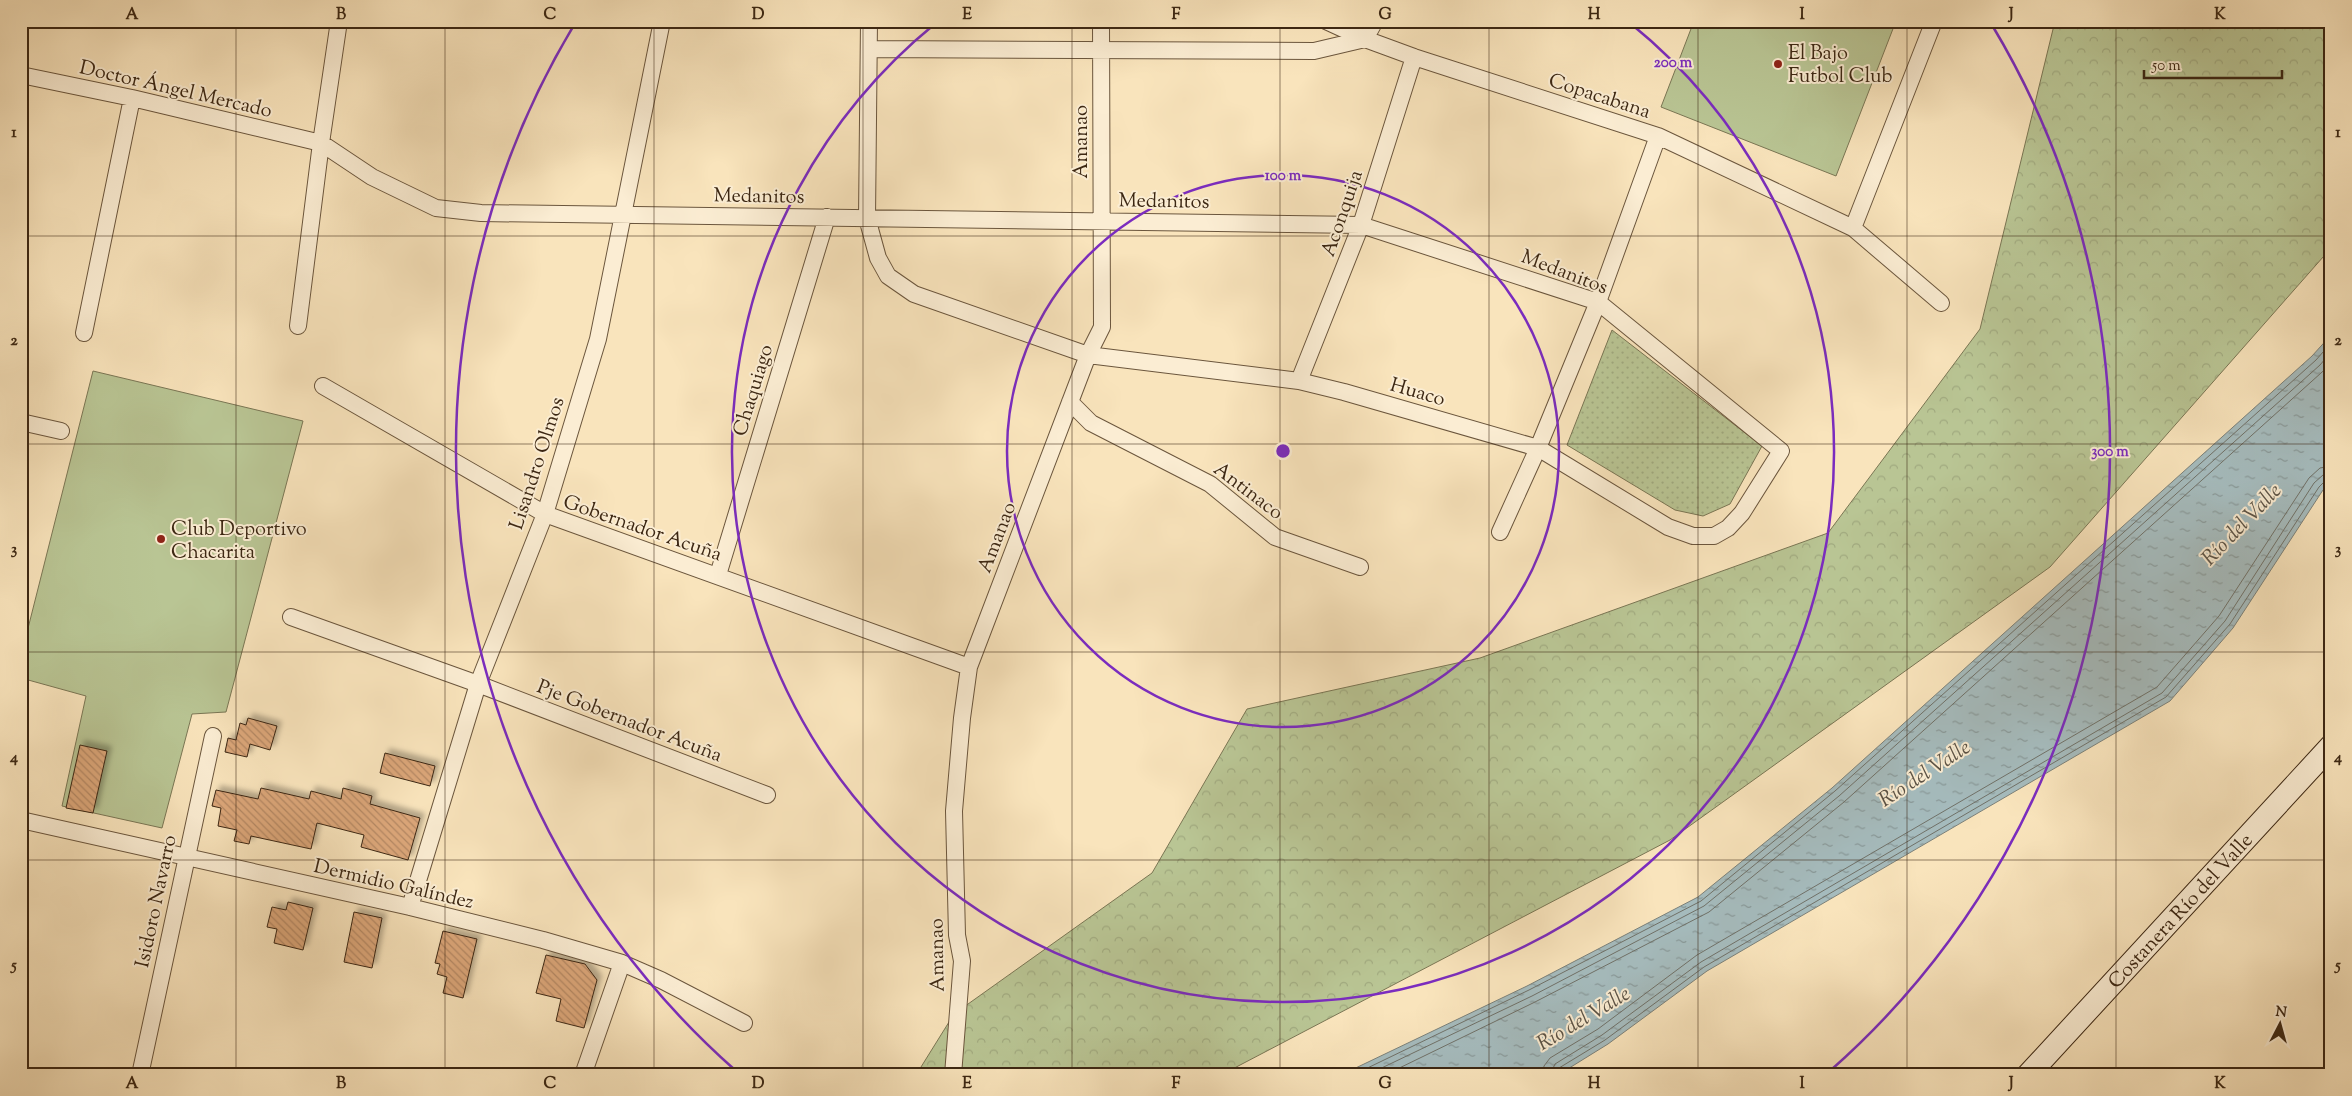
<svg xmlns="http://www.w3.org/2000/svg" width="2352" height="1096" viewBox="0 0 2352 1096" font-family="'Sorts Mill Goudy',serif">
<defs>
<pattern id="grass-dots" width="8" height="8" patternUnits="userSpaceOnUse" patternTransform="scale(1.25)"><rect width="8" height="8" fill="#b9c594"/><path d="M2 2h.1M6 6h.1" fill="none" stroke="#a0a97f" stroke-width="1.8" stroke-linecap="round"/></pattern>
<pattern id="forest-crowns" width="20" height="18" patternUnits="userSpaceOnUse" patternTransform="scale(1.25)"><rect width="20" height="18" fill="#b9c594"/><path d="M2 6a3 3 0 1 1 6 0M12 15a3 3 0 1 1 6 0" fill="none" stroke="#a0a97f"/></pattern>
<pattern id="water-ripples" width="26" height="14" patternUnits="userSpaceOnUse" patternTransform="scale(1.25)"><rect width="26" height="14" fill="#a5bbbd"/><path d="M2 4q2-2 4 0t4 0M15 11q2-2 4 0t4 0" fill="none" stroke="#889898"/></pattern>
<pattern id="building-back-hatch" width="6" height="6" patternUnits="userSpaceOnUse" patternTransform="scale(1.25)"><rect width="6" height="6" fill="#dba679"/><path d="M-1 5l2 2M0 0l6 6M5-1l2 2" fill="none" stroke="#b38762"/></pattern>
<filter id="shadow"><feDropShadow dx="4.5" dy="-4.5" stdDeviation="2.5" flood-color="#0004"/></filter>
</defs>
<rect width="100%" height="100%" fill="#f9e4bc"/>
<filter id="stains"><feTurbulence type="fractalNoise" baseFrequency=".004" numOctaves="4"/><feColorMatrix values="0 0 0 0 .2 0 0 0 0 .09 0 0 0 0 .02 0 0 0 .5 -.17"/></filter>
<radialGradient id="worn" r=".72"><stop offset=".6" stop-color="#630" stop-opacity="0"/><stop offset="1" stop-color="#630" stop-opacity=".3"/></radialGradient>
<path fill="url(#grass-dots)" stroke="#7a7654" d="M 1612,330 L 1762,446 L 1730,504 L 1703,516 L 1675,510 L 1567,445 Z"/>
<path fill="url(#forest-crowns)" stroke="#7a7654" d="M 2055,21 L 2331,21 L 2331,248 L 2050,567 L 1670,840 L 1221,1075 L 916,1075 L 954,1014 L 1152,873 L 1247,709 L 1480,658 L 1828,533 L 1980,329 Z"/>
<path fill="#b9c594" stroke="#7a7654" d="M 1694,21 L 1896,21 L 1836,176 L 1661,107 Z
M 93,371 L 303,421 L 226,712 L 192,714 L 162,828 L 62,806 L 86,696 L 21,678 L 21,656 Z"/>
<path fill="url(#water-ripples)" stroke="#7b8079" d="M 2331,335 L 2331,483 L 2323,490 L 2233,628 L 2170,701 L 1707,971 L 1608,1044 L 1558,1075 L 1341,1075 L 1527,986 L 1698,897 L 1832,788 L 2312,356 Z"/>
<g fill="none" stroke-linecap="round" stroke-linejoin="round">
<path stroke="#707168" stroke-width="1" d="M 1353,1075 L 1529,990 L 1701,901 L 1835,791 L 2316,360 L 2331,343
M 1367,1075 L 1532,996 L 1704,906 L 1839,796 L 2320,365 L 2331,352
M 1385,1075 L 1535,1002 L 1709,912 L 1844,802 L 2331,364
M 1543,1075 L 1544,1066 L 1550,1058 L 1598,1029 L 1697,955 L 2157,687 L 2219,616 L 2309,478 L 2320,468 L 2331,466
M 1550,1075 L 1555,1064 L 1602,1035 L 1701,962 L 2162,693 L 2225,621 L 2314,483 L 2323,475 L 2331,473
M 1556,1075 L 1559,1068 L 1605,1040 L 1704,967 L 2166,697 L 2230,624 L 2319,487 L 2326,480 L 2331,480"/>
</g>
<path fill="url(#building-back-hatch)" stroke="#3c2713" filter="url(#shadow)" d="M 248,718 L 277,726 L 270,750 L 250,744 L 247,757 L 225,752 L 228,738 L 236,740 L 240,723 L 246,725 Z
M 80,745 L 107,751 L 93,813 L 66,808 Z
M 385,753 L 435,766 L 430,786 L 380,773 Z
M 261,788 L 309,799 L 311,791 L 341,799 L 343,788 L 372,796 L 370,804 L 420,818 L 408,860 L 361,847 L 364,835 L 317,823 L 311,849 L 251,836 L 249,844 L 234,841 L 237,830 L 218,826 L 221,808 L 212,806 L 216,790 L 258,799 Z
M 288,902 L 313,908 L 303,950 L 274,943 L 277,929 L 267,927 L 272,907 L 286,910 Z
M 354,912 L 382,918 L 372,968 L 344,962 Z
M 443,931 L 477,939 L 463,998 L 443,993 L 447,977 L 437,974 L 440,964 L 435,963 Z
M 546,955 L 585,964 L 597,980 L 584,1028 L 556,1021 L 561,999 L 536,993 Z"/>
<g fill="none" stroke-linecap="round" stroke-linejoin="round">
<defs>
<path id="street" d="M 1326,21 L 1365,39 L 1414,57 L 1658,136 L 1853,228 L 1941,303
M 869,49 L 1314,51 L 1365,39 L 1375,21
M 21,75 L 132,98 L 321,143 L 372,177 L 436,208 L 481,213 L 1361,225 L 1598,302 L 1781,451 L 1742,513 L 1728,528 L 1714,536 L 1693,536 L 1668,527 L 1538,448 L 1344,392 L 1299,381 L 1088,355 L 914,294 L 888,276 L 878,258 L 867,218 L 869,21
M 1853,228 L 1934,21
M 298,326 L 321,143 L 339,21
M 84,333 L 132,98
M 1299,381 L 1361,225 L 1414,57
M 323,386 L 545,514 L 969,667
M 1070,402 L 1091,423 L 1210,484 L 1275,537 L 1360,567
M 21,422 L 61,431
M 1500,532 L 1538,448 L 1598,302 L 1658,136
M 718,575 L 827,217
M 291,617 L 478,684 L 767,795
M 21,820 L 410,907 L 543,940 L 622,963 L 661,980 L 744,1023
M 410,907 L 478,684 L 545,514 L 598,339 L 662,21
M 140,1075 L 213,736
M 583,1075 L 622,963
M 953,1075 L 962,961 L 957,935 L 954,811 L 962,718 L 969,667 L 1088,355 L 1102,327 L 1101,21"/>
<g id="secondary">
<path id="s1" d="M 2028,1075 L 2331,746"/>
</g>
</defs>
<use href="#street" stroke="#6b563d" stroke-width="18"/>
<use href="#secondary" stroke="#3c2713" stroke-width="24"/>
<use href="#street" stroke="#fbedd3" stroke-width="16"/>
<use href="#secondary" stroke="#fbedd3" stroke-width="22"/>
</g>
<path fill="none" stroke="#3c2713" stroke-width="1" stroke-opacity="0.55" d="M 236,21 L 236,1075M 445,21 L 445,1075M 654,21 L 654,1075M 863,21 L 863,1075M 1072,21 L 1072,1075M 1280,21 L 1280,1075M 1489,21 L 1489,1075M 1698,21 L 1698,1075M 1907,21 L 1907,1075M 2116,21 L 2116,1075M 21,236 L 2331,236M 21,444 L 2331,444M 21,652 L 2331,652M 21,860 L 2331,860"/>
<g fill="none" stroke="#7b2cbf" stroke-width="2.5">
<circle cx="1283" cy="451" r="276"/>
<path d="M1630 23A551 551 0 1 1 936 23"/>
<path d="M735 1070A827 827 0 0 1 574 25M1992 25A827 827 0 0 1 1831 1070"/>
</g>
<g fill="#8f2418" stroke="#fbedd3" stroke-width="2">
<circle cx="1778" cy="64" r="5"/>
<circle cx="161" cy="539" r="5"/>
</g>
<g text-anchor="middle" stroke-width="4" stroke-linejoin="round" paint-order="stroke">
<g font-size="20" fill="#3c2713" stroke="#fbedd3" text-anchor="start">
<text x="1788" y="59">El Bajo<tspan x="1788" dy="23">Futbol Club</tspan></text>
<text x="171" y="535">Club Deportivo<tspan x="171" dy="23">Chacarita</tspan></text>
</g>
<g font-size="20" fill="#3c2713" stroke="#fbedd3">
<text transform="translate(176 88) rotate(13)" y="7">Doctor Ángel Mercado</text>
<text transform="translate(1600 95) rotate(18)" y="7">Copacabana</text>
<text transform="translate(1080 142) rotate(-90)" y="7">Amanao</text>
<text transform="translate(759 195) rotate(1)" y="7">Medanitos</text>
<text transform="translate(1164 200) rotate(1)" y="7">Medanitos</text>
<text transform="translate(1341 213) rotate(-71)" y="7">Aconquija</text>
<text transform="translate(1565 271) rotate(21)" y="7">Medanitos</text>
<text transform="translate(752 390) rotate(-73)" y="7">Chaquiago</text>
<text transform="translate(1418 391) rotate(16)" y="7">Huaco</text>
<text transform="translate(536 463) rotate(-72)" y="7">Lisandro Olmos</text>
<text transform="translate(1249 490) rotate(37)" y="7">Antinaco</text>
<text transform="translate(643 527) rotate(19)" y="7">Gobernador Acuña</text>
<text transform="translate(996 537) rotate(-69)" y="7">Amanao</text>
<text transform="translate(630 720) rotate(21)" y="7">Pje Gobernador Acuña</text>
<text transform="translate(394 883) rotate(13)" y="7">Dermidio Galíndez</text>
<text transform="translate(155 901) rotate(-78)" y="7">Isidoro Navarro</text>
<text dy="7" stroke="none"><textPath href="#s1" startOffset="224">Costanera Río del Valle</textPath></text>
<text transform="translate(936 955) rotate(-91)" y="7">Amanao</text>
</g>
<g font-size="21" font-style="italic" fill="#5c5346" stroke="#fbedd3">
<text transform="translate(2241 524) rotate(-46)" y="7">Río del Valle</text>
<text transform="translate(1924 773) rotate(-33)" y="7">Río del Valle</text>
<text transform="translate(1583 1018) rotate(-31)" y="7">Río del Valle</text>
</g>
</g>
<circle cx="1283" cy="451" r="8" fill="#7b2cbf" stroke="#fbedd3" stroke-width="2.5"/>
<g font-size="15" text-anchor="middle" font-weight="bold" fill="#7b2cbf" stroke="#fbedd3" stroke-width="4" stroke-linejoin="round" paint-order="stroke">
<text x="1673" y="67">200 m</text>
<text x="1283" y="180">100 m</text>
<text x="2110" y="456">300 m</text>
</g>
<rect width="2352" height="1096" fill="none" stroke="#f9e4bc" stroke-width="55"/>
<g transform="translate(2280 1024) rotate(6)" stroke="#fbedd3" stroke-width="4" paint-order="stroke">
<path d="M0-4L9 19L0 12L-9 19Z" fill="#3c2713"/>
<text y="-8" font-size="14" font-weight="bold" text-anchor="middle" fill="#3c2713">N</text>
</g>
<path d="M2144 70v8h138v-8" fill="none" stroke="#3c2713" stroke-width="2.5"/>
<text x="2152" y="70" font-size="15" fill="#3c2713" stroke="#fbedd3" stroke-width="4" paint-order="stroke">50 m</text>
<rect x="28" y="28" width="2296" height="1040" fill="none" stroke="#3c2713" stroke-width="2"/>
<g font-size="16" text-anchor="middle" font-weight="bold" fill="#3c2713">
<text x="132" y="19">A</text>
<text x="341" y="19">B</text>
<text x="550" y="19">C</text>
<text x="758" y="19">D</text>
<text x="967" y="19">E</text>
<text x="1176" y="19">F</text>
<text x="1385" y="19">G</text>
<text x="1594" y="19">H</text>
<text x="1802" y="19">I</text>
<text x="2011" y="19">J</text>
<text x="2220" y="19">K</text>
<text x="14" y="137">1</text>
<text x="2338" y="137">1</text>
<text x="14" y="345">2</text>
<text x="2338" y="345">2</text>
<text x="14" y="554">3</text>
<text x="2338" y="554">3</text>
<text x="14" y="762">4</text>
<text x="2338" y="762">4</text>
<text x="14" y="970">5</text>
<text x="2338" y="970">5</text>
<text x="132" y="1088">A</text>
<text x="341" y="1088">B</text>
<text x="550" y="1088">C</text>
<text x="758" y="1088">D</text>
<text x="967" y="1088">E</text>
<text x="1176" y="1088">F</text>
<text x="1385" y="1088">G</text>
<text x="1594" y="1088">H</text>
<text x="1802" y="1088">I</text>
<text x="2011" y="1088">J</text>
<text x="2220" y="1088">K</text>
</g>
<rect width="100%" height="100%" filter="url(#stains)"/>
<rect width="100%" height="100%" fill="url(#worn)"/>
</svg>
